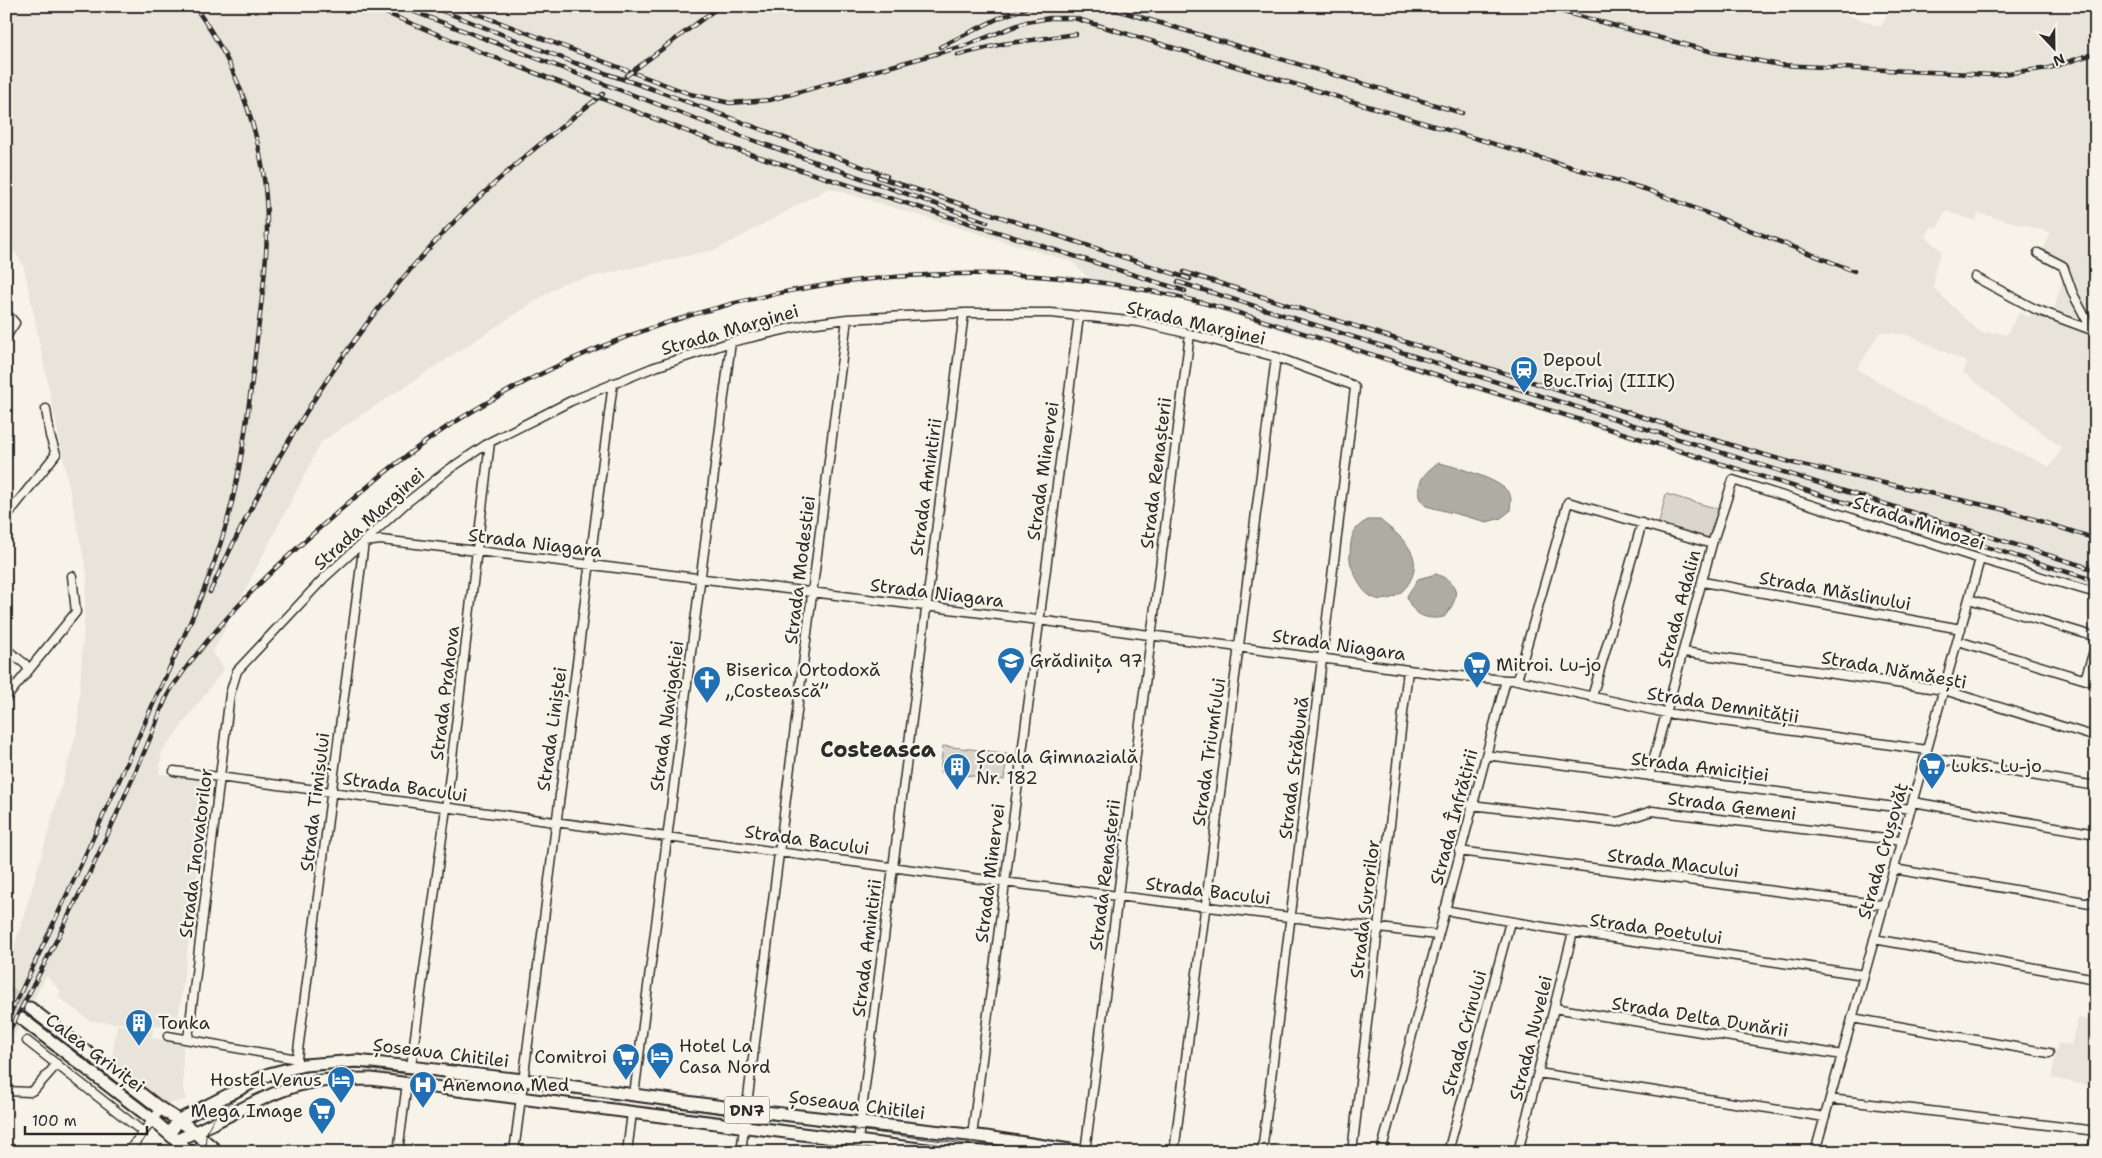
<svg xmlns="http://www.w3.org/2000/svg" width="2102" height="1158" viewBox="0 0 2102 1158" font-family="'Shantell Sans',sans-serif">
<rect width="100%" height="100%" fill="#f7f3e8"/>
<filter id="ink" filterUnits="userSpaceOnUse"><feTurbulence type="fractalNoise" baseFrequency=".02" numOctaves="2"/><feDisplacementMap in="SourceGraphic" scale="10" xChannelSelector="R" yChannelSelector="G"/><feConvolveMatrix kernelMatrix="1 2 1 2 8 2 1 2 1" color-interpolation-filters="sRGB"/></filter>
<g filter="url(#ink)">
<path fill="#e8e4da" fill-rule="evenodd" d="M 6,6 L 1822,6 L 1881,27 L 1892,6 L 2096,6 L 2096,588 L 1979,548 L 1175,297 L 1097,286 L 1072,262 L 829,188 L 718,249 L 563,283 L 322,441 L 213,652 L 224,669 L 162,752 L 159,774 L 210,779 L 177,1028 L 90,1021 L 58,997 L 61,991 L 46,976 L 6,1051 L 6,966 L 12,955 L 31,892 L 77,731 L 87,574 L 24,267 L 6,236 ZM 1946,211 L 1976,221 L 1978,213 L 2050,232 L 2043,251 L 2067,264 L 2054,309 L 2037,302 L 2030,317 L 2019,313 L 2007,335 L 1995,332 L 1982,333 L 1974,327 L 1934,288 L 1935,268 L 1942,251 L 1925,237 L 1932,226 L 1937,228 ZM 1880,332 L 1908,335 L 1967,362 L 1963,372 L 2062,448 L 2050,467 L 1914,403 L 1857,369 Z
M 2078,1018 L 2096,1022 L 2096,1087 L 2051,1078 L 2058,1043 L 2071,1045 Z
M 117,1025 L 153,1028 L 152,1038 L 183,1043 L 183,1089 L 187,1099 L 167,1104 L 111,1062 Z"/>
<path fill="#dad6cc" stroke="#82807c" d="M 1666,494 L 1722,510 L 1712,544 L 1658,527 Z
M 943,746 L 1007,753 L 1004,780 L 940,772 Z"/>
<path fill="#afaca4" stroke="#7a7874" d="M 1439,463 C 1454,466 1504,480 1510,495 C 1512,499 1510,506 1510,511 L 1501,518 L 1487,522 L 1426,506 C 1411,490 1422,472 1439,463 Z
M 1368,520 L 1380,520 C 1392,530 1408,541 1413,556 C 1423,586 1377,624 1357,579 C 1353,570 1349,564 1350,554 C 1351,537 1352,528 1368,520 Z
M 1436,574 C 1461,583 1460,598 1444,617 C 1426,621 1411,614 1407,596 L 1418,579 Z"/>
<g fill="none" stroke-linecap="round" stroke-linejoin="round">
<path stroke="#cecbc2" stroke-width="11" stroke-dasharray="11 5.5" stroke-linecap="butt" d="M 6,989 L 30,1008
M 6,1007 L 22,1019"/>
<defs>
<path id="minor" d="M 1975,277 L 2035,309 L 2092,330 L 2073,294 L 2063,266 L 2038,253
M 6,313 L 15,323 L 6,337
M 6,517 L 56,454 L 50,436 L 46,409
M 1703,582 L 1961,629
M 1969,599 L 2096,637
M 1958,641 L 2096,683
M 6,649 L 25,664 L 29,670
M 1684,652 L 1944,690 L 2096,737
M 2085,679 L 2096,645
M 1517,680 L 1666,713 L 1927,750
M 1592,697 L 1642,523
M 6,698 L 76,612 L 72,576
M 1486,755 L 1911,809
M 1925,757 L 2096,786
M 174,771 L 1003,882 L 1437,935
M 1649,776 L 1712,544 L 1733,480 L 1980,559 L 2096,593
M 1913,802 L 2096,834
M 1471,805 L 1618,822 L 1652,811 L 1902,841
M 1459,851 L 1884,905
M 1894,869 L 2096,904
M 1444,910 L 1573,932 L 1864,975
M 1874,939 L 2096,979
M 1554,1008 L 1842,1055
M 1852,1018 L 2049,1053
M 168,1036 L 297,1059
M 188,1039 L 230,694 L 237,671 L 324,578 L 405,504 L 448,470 L 490,442 L 571,401 L 652,368 L 731,342 L 809,324 L 847,319 L 964,313 L 1051,313 L 1139,322 L 1190,334 L 1276,357 L 1352,385 L 1355,388 L 1262,1152
M 27,1041 L 143,1132
M 296,1066 L 364,542 L 381,540 L 477,551 L 1038,620 L 1438,674 L 1506,680
M 411,1066 L 446,808 L 490,442
M 1538,1073 L 1825,1117
M 6,1091 L 30,1092 L 35,1089 L 57,1064
M 634,1095 L 731,342
M 1830,1099 L 2096,1131
M 972,1136 L 1079,316
M 858,1141 L 964,313
M 128,1152 L 161,1109
M 398,1152 L 407,1083
M 514,1152 L 613,383
M 627,1152 L 632,1113
M 741,1152 L 847,319
M 1085,1152 L 1190,334
M 1174,1152 L 1276,357
M 1352,1152 L 1408,670
M 1381,1152 L 1506,680 L 1517,680 L 1568,502 L 1712,544
M 1448,1152 L 1510,922
M 1518,1152 L 1573,932
M 1815,1152 L 1980,559
M 2091,1152 L 2096,1136"/>
<path id="primary" d="M 30,1008 L 157,1106 L 187,1126 L 218,1152
M 22,1019 L 148,1116 L 190,1152
M 169,1134 L 179,1120 L 269,1074 L 304,1065 L 357,1061 L 523,1080 L 746,1110 L 986,1137 L 1083,1152
M 177,1140 C 217,1124 259,1096 299,1085 C 323,1079 347,1079 371,1079 L 943,1152"/>
</defs>
<use href="#minor" stroke="#2b2b2b" stroke-width="11"/>
<use href="#primary" stroke="#2b2b2b" stroke-width="15"/>
<use href="#minor" stroke="#f7f3e8" stroke-width="8"/>
<use href="#primary" stroke="#f7f3e8" stroke-width="11"/>
<path stroke="#2b2b2b" stroke-width="1" d="M 207,1152 C 194,1109 267,1080 300,1073 C 323,1068 348,1069 372,1068 L 1029,1152"/>
<defs>
<path id="rail" d="M 369,6 L 478,51 L 728,147 L 1185,291
M 399,6 L 741,136 L 987,222
M 430,6 L 575,63 L 655,90 L 887,176
M 456,6 L 690,94 L 730,103 L 770,100 L 964,46 L 1026,22 L 1050,18 L 1074,18 L 1648,190 L 1854,271
M 1103,6 L 1462,113
M 1541,6 L 1713,52 L 1780,65 L 1993,75 L 2049,68 L 2096,53
M 940,47 L 999,18 L 1031,6
M 958,55 L 1002,44 L 1076,34
M 626,76 L 720,6
M 878,177 L 1190,279
M 1184,272 L 1741,448 L 1793,463 L 2002,509 L 2096,539
M 1178,282 L 2096,570
M 210,592 C 271,460 345,336 446,230 C 494,180 548,137 603,94
M 6,1022 C 57,919 104,815 150,711 C 177,650 208,590 226,525 C 241,473 247,418 254,365 C 259,318 267,271 267,224 C 267,146 240,68 194,6
M 6,1037 C 45,964 82,892 116,816 C 127,790 140,763 151,736 C 158,720 163,700 173,686 C 218,621 272,569 331,518 C 369,485 407,453 450,425 C 677,280 969,234 1229,310 L 2096,581"/>
</defs>
<use href="#rail" stroke="#2b2b2b" stroke-width="4.5"/>
<use href="#rail" stroke="#f7f3e8" stroke-width="2.5" stroke-dasharray="8" stroke-linecap="butt"/>
</g>
</g>
<defs>
<symbol id="station-pin" viewBox="-11 -11 22 30"><path d="M0 17L-7.5 6A9.5 9.5 0 1 1 7.5 6Z" fill="#1f6fb2" stroke="#f7f3e8"/><path d="M-3-6H3Q5-6 5-4V2Q5 4 3 4L4.5 6H3L1.5 4h-3L-3 6H-4.5L-3 4Q-5 4-5 2V-4Q-5-6-3-6ZM-3.5-4v3h7v-3ZM-3.5 1v1.5H-2V1ZM2 1v1.5H3.5V1Z" fill="#fff"/></symbol>
<symbol id="school-pin" viewBox="-11 -11 22 30"><path d="M0 17L-7.5 6A9.5 9.5 0 1 1 7.5 6Z" fill="#1f6fb2" stroke="#f7f3e8"/><path d="M0-5L7-2L0 1L-7-2ZM-4 1L0 2.5L4 1V4Q0 6-4 4Z" fill="#fff"/></symbol>
<symbol id="supermarket-pin" viewBox="-11 -11 22 30"><path d="M0 17L-7.5 6A9.5 9.5 0 1 1 7.5 6Z" fill="#1f6fb2" stroke="#f7f3e8"/><path d="M-6-5.5h2.5l.6 2H6L4.5 2H-2.5L-4.4-4H-6ZM-1.5 3.2a1.3 1.3 0 1 0 .1 0ZM3 3.2a1.3 1.3 0 1 0 .1 0Z" fill="#fff"/></symbol>
<symbol id="church-pin" viewBox="-11 -11 22 30"><path d="M0 17L-7.5 6A9.5 9.5 0 1 1 7.5 6Z" fill="#1f6fb2" stroke="#f7f3e8"/><path d="M-1.2-6h2.4v3.5h3.3v2.4h-3.3V6h-2.4V-.1h-3.3v-2.4h3.3Z" fill="#fff"/></symbol>
<symbol id="building-pin" viewBox="-11 -11 22 30"><path d="M0 17L-7.5 6A9.5 9.5 0 1 1 7.5 6Z" fill="#1f6fb2" stroke="#f7f3e8"/><path d="M-4-6H4V6H1V3H-1V6H-4ZM-2.5-4.3h1.7v1.8h-1.7ZM.8-4.3h1.7v1.8H.8ZM-2.5-1h1.7V.8h-1.7ZM.8-1h1.7V.8H.8Z" fill="#fff"/></symbol>
<symbol id="hotel-pin" viewBox="-11 -11 22 30"><path d="M0 17L-7.5 6A9.5 9.5 0 1 1 7.5 6Z" fill="#1f6fb2" stroke="#f7f3e8"/><path d="M-6-4.5h1.5V1H6V5H4.5V3h-9V5H-6ZM-4 0a1.8 1.8 0 1 1 3.6 0ZM.5 0V-2.5h3Q6-2.5 6 0Z" fill="#fff"/></symbol>
<symbol id="hospital-pin" viewBox="-11 -11 22 30"><path d="M0 17L-7.5 6A9.5 9.5 0 1 1 7.5 6Z" fill="#1f6fb2" stroke="#f7f3e8"/><path d="M-5-5h3v3.5h4V-5h3V5h-3V1.5h-4V5h-3Z" fill="#fff"/></symbol>
</defs>
<g fill-rule="evenodd">
<use href="#station-pin" x="1508" y="354" width="32" height="43"/>
<use href="#school-pin" x="995" y="645" width="32" height="43"/>
<use href="#supermarket-pin" x="1461" y="649" width="32" height="43"/>
<use href="#church-pin" x="691" y="664" width="32" height="43"/>
<use href="#supermarket-pin" x="1916" y="750" width="32" height="43"/>
<use href="#building-pin" x="941" y="751" width="32" height="43"/>
<use href="#building-pin" x="123" y="1007" width="32" height="43"/>
<use href="#hotel-pin" x="644" y="1040" width="32" height="43"/>
<use href="#supermarket-pin" x="610" y="1041" width="32" height="43"/>
<use href="#hotel-pin" x="325" y="1064" width="32" height="43"/>
<use href="#hospital-pin" x="407" y="1069" width="32" height="43"/>
<use href="#supermarket-pin" x="306" y="1095" width="32" height="43"/>
</g>
<g text-anchor="middle" stroke-width="5" stroke-linejoin="round" paint-order="stroke">
<rect fill="#f7f3e8" stroke="#686764" stroke-width="1" x="724.5" y="1096.5" width="45" height="27" rx="4"/>
<g font-size="16" font-weight="bold" fill="#2b2b2b">
<text x="747" y="1116">DN7</text>
</g>
<g font-size="18" fill="#2b2b2b" stroke="#f7f3e8">
<text transform="translate(1196 323) rotate(13)" y="6">Strada Marginei</text>
<text transform="translate(730 330) rotate(-16)" y="6">Strada Marginei</text>
<text transform="translate(1043 471) rotate(-82)" y="6">Strada Minervei</text>
<text transform="translate(1156 473) rotate(-83)" y="6">Strada Renașterii</text>
<text transform="translate(926 487) rotate(-82)" y="6">Strada Amintirii</text>
<text transform="translate(369 519) rotate(-42)" y="6">Strada Marginei</text>
<text transform="translate(1919 523) rotate(18)" y="6">Strada Mimozei</text>
<text transform="translate(535 543) rotate(7)" y="6">Strada Niagara</text>
<text transform="translate(800 570) rotate(-83)" y="6">Strada Modestiei</text>
<text transform="translate(1835 591) rotate(10)" y="6">Strada Măslinului</text>
<text transform="translate(937 593) rotate(7)" y="6">Strada Niagara</text>
<text transform="translate(1679 609) rotate(-75)" y="6">Strada Adalin</text>
<text transform="translate(1339 645) rotate(8)" y="6">Strada Niagara</text>
<text transform="translate(1894 670) rotate(10)" y="6">Strada Nămăești</text>
<text transform="translate(445 693) rotate(-83)" y="6">Strada Prahova</text>
<text transform="translate(1723 705) rotate(9)" y="6">Strada Demnității</text>
<text transform="translate(667 716) rotate(-82)" y="6">Strada Navigației</text>
<text transform="translate(552 729) rotate(-82)" y="6">Strada Liniștei</text>
<text transform="translate(1209 752) rotate(-82)" y="6">Strada Triumfului</text>
<text transform="translate(1700 767) rotate(7)" y="6">Strada Amiciției</text>
<text transform="translate(1294 768) rotate(-83)" y="6">Strada Străbună</text>
<text transform="translate(405 787) rotate(8)" y="6">Strada Bacului</text>
<text transform="translate(315 802) rotate(-83)" y="6">Strada Timișului</text>
<text transform="translate(1732 806) rotate(7)" y="6">Strada Gemeni</text>
<text transform="translate(1454 817) rotate(-75)" y="6">Strada Înfrățirii</text>
<text transform="translate(807 840) rotate(8)" y="6">Strada Bacului</text>
<text transform="translate(1883 851) rotate(-74)" y="6">Strada Crușovăț</text>
<text transform="translate(196 853) rotate(-83)" y="6">Strada Inovatorilor</text>
<text transform="translate(1673 863) rotate(7)" y="6">Strada Macului</text>
<text transform="translate(990 873) rotate(-83)" y="6">Strada Minervei</text>
<text transform="translate(1105 875) rotate(-83)" y="6">Strada Renașterii</text>
<text transform="translate(1208 891) rotate(7)" y="6">Strada Bacului</text>
<text transform="translate(1365 909) rotate(-83)" y="6">Strada Surorilor</text>
<text transform="translate(1656 929) rotate(8)" y="6">Strada Poetului</text>
<text transform="translate(867 948) rotate(-83)" y="6">Strada Amintirii</text>
<text transform="translate(1700 1017) rotate(9)" y="6">Strada Delta Dunării</text>
<text transform="translate(1464 1033) rotate(-75)" y="6">Strada Crinului</text>
<text transform="translate(1531 1038) rotate(-76)" y="6">Strada Nuvelei</text>
<text transform="translate(95 1053) rotate(37)" y="6">Calea Griviței</text>
<text transform="translate(441 1053) rotate(7)" y="6">Șoseaua Chitilei</text>
<text transform="translate(857 1105) rotate(7)" y="6">Șoseaua Chitilei</text>
</g>
<g font-size="18" fill="#2b2b2b" stroke="#f7f3e8" text-anchor="start">
<text x="1543" y="366">Depoul<tspan x="1543" dy="21">Buc.Triaj (IIIK)</tspan></text>
<text x="1030" y="667">Grădinița 97</text>
<text x="1496" y="671">Mitroi. Lu-jo</text>
<text x="726" y="676">Biserica Ortodoxă<tspan x="726" dy="21">„Costească”</tspan></text>
<text x="976" y="763">Școala Gimnazială<tspan x="976" dy="21">Nr. 182</tspan></text>
<text x="1951" y="772">Luks. Lu-jo</text>
<text x="158" y="1029">Tonka</text>
<text x="679" y="1052">Hotel La<tspan x="679" dy="21">Casa Nord</tspan></text>
<text x="607" y="1063" text-anchor="end">Comitroi</text>
<text x="322" y="1086" text-anchor="end">Hostel Venus</text>
<text x="442" y="1091">Anemona Med</text>
<text x="303" y="1117" text-anchor="end">Mega Image</text>
</g>
<g font-size="22" font-weight="bold" fill="#2b2b2b" stroke="#f7f3e8">
<text x="878" y="757">Costeasca</text>
</g>
</g>
<rect width="2102" height="1158" fill="none" stroke="#f7f3e8" stroke-width="25"/>
<rect x="12" y="12" width="2077" height="1133" fill="none" stroke="#2b2b2b" stroke-width="2" filter="url(#ink)"/>
<g transform="translate(2054 48) rotate(158)" stroke="#f7f3e8" stroke-width="4" paint-order="stroke">
<path d="M0-4L9 19L0 12L-9 19Z" fill="#2b2b2b"/>
<text y="-8" font-size="14" font-weight="bold" text-anchor="middle" fill="#2b2b2b">N</text>
</g>
<path d="M25 1126v8h122v-8" fill="none" stroke="#2b2b2b" stroke-width="2.5"/>
<text x="32" y="1126" font-size="15" fill="#2b2b2b" stroke="#f7f3e8" stroke-width="4" paint-order="stroke">100 m</text>
</svg>
